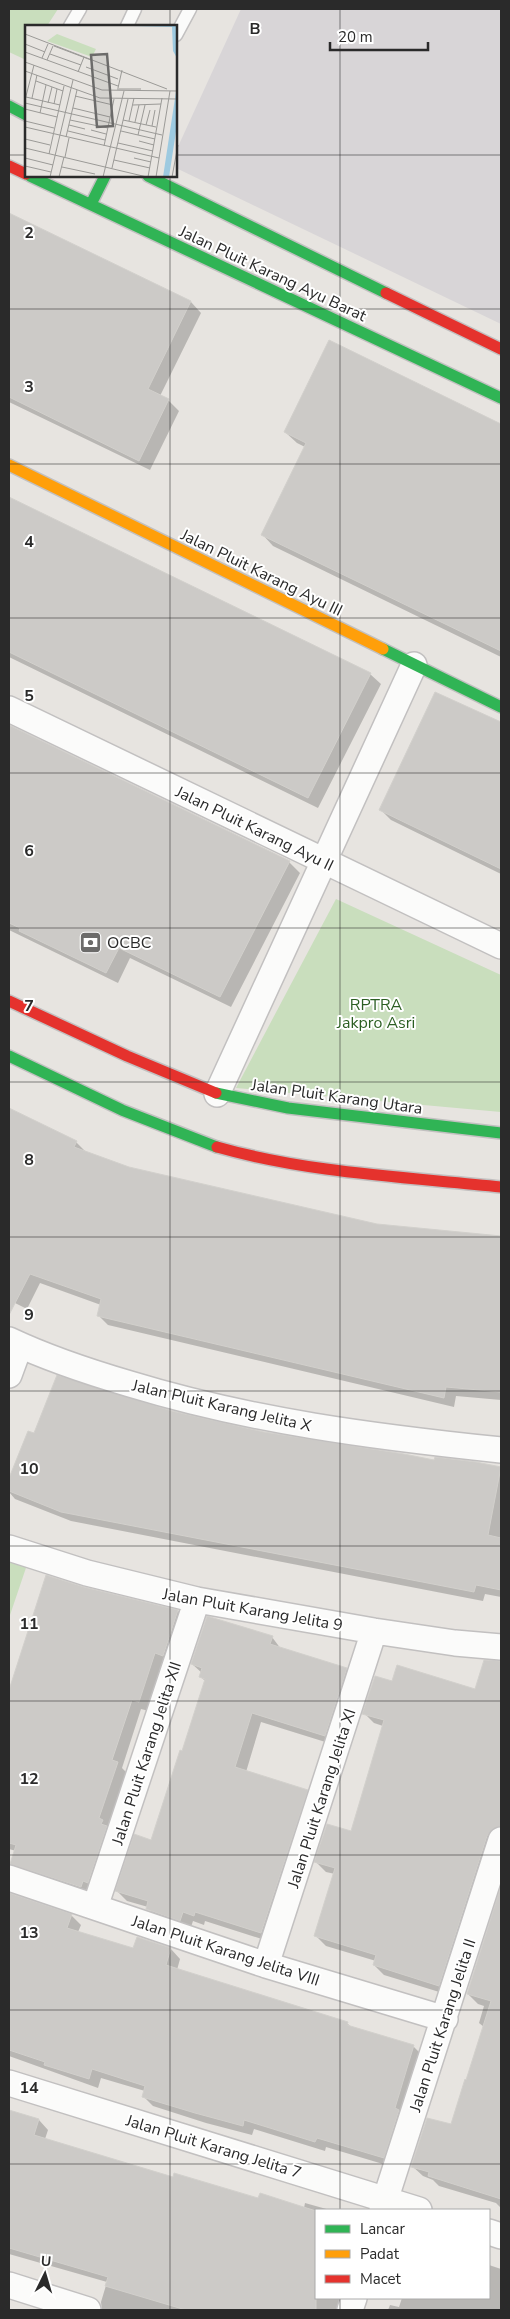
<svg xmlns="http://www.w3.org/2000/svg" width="510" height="2319" viewBox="0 0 510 2319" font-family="'Nunito Sans',sans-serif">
<rect width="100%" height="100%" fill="#e7e4e0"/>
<path fill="#d8d5d7" d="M 241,9 L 501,9 L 501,324 L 176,168 L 176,151 Z"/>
<path fill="#c9debd" d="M 9,9 L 58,9 L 47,26 L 26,26 L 26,60 L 9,52 Z
M 336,899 L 501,975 L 501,1112 L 236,1088 Z
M 9,1549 L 30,1556 L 9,1618 Z"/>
<path fill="#0003" d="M 12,216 L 191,302 L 201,313 L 160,396 L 168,400 L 179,411 L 150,470 L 9,402 L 9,224 Z
M 329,342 L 501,426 L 501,657 L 273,546 L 262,534 L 305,447 L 297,443 L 285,432 Z
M 9,498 L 370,674 L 381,684 L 318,808 L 9,657 Z
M 494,722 L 501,722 L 501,874 L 391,820 L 381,810 Z
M 9,726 L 289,862 L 300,873 L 231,1007 L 130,958 L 118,983 L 9,930 Z
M 9,1109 L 76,1142 L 86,1152 L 128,1168 L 377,1226 L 501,1237 L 501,1400 L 456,1396 L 454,1407 L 108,1325 L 98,1315 L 101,1305 L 40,1283 L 27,1309 L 9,1300 Z
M 172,1412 L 264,1433 L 435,1462 L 476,1463 L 501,1469 L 501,1597 L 485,1594 L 483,1601 L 71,1521 L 15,1499 L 9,1492 L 9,1482 L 29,1432 L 35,1435 Z
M 47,1577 L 83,1588 L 178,1611 L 188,1621 L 149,1711 L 141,1709 L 122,1768 L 127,1773 L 90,1896 L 21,1873 L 11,1864 L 16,1851 L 9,1849 L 9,1692 Z
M 272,1637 L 281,1649 L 346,1669 L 356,1679 L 335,1745 L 261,1722 L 246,1772 L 307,1791 L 317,1801 L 271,1942 L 205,1921 L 204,1925 L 193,1921 L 190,1930 L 157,1919 L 148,1907 L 127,1901 L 117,1891 L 152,1841 L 183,1753 L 205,1681 L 201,1677 L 202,1673 L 192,1664 Z
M 485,1661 L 501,1666 L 501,1840 L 449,1995 L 384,1975 L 374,1965 L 376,1961 L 326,1946 L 316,1936 L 335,1874 L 326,1872 L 316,1862 L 352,1833 L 383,1726 L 374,1723 L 364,1713 L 392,1683 L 475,1691 Z
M 501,1886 L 501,2208 L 496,2203 L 439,2186 L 433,2180 L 423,2176 L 412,2166 L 452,2126 L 467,2081 L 484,2027 L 479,2023 L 484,2006 L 478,2004 L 468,1994 Z
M 9,1894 L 71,1915 L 81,1925 L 78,1932 L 134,1950 L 171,1949 L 180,1959 L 177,1970 L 347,2023 L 352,2028 L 413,2046 L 423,2056 L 393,2167 L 326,2147 L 325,2151 L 254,2129 L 252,2135 L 206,2123 L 153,2106 L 143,2096 L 145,2091 L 101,2078 L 98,2088 L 9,2056 Z
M 9,2111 L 39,2120 L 48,2130 L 45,2139 L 173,2179 L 259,2200 L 304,2208 L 305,2203 L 330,2210 L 316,2210 L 316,2298 L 352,2298 L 340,2310 L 102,2310 L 101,2302 L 107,2282 L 9,2254 Z
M 489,2265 L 501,2269 L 501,2310 L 388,2310 L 390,2305 L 399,2307 L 402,2298 L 489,2298 Z"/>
<path fill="#cccac7" stroke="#d2d0cc" d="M 9,213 L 191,301 L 148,389 L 169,399 L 139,461 L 9,397 Z
M 329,340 L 501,424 L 501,651 L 261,535 L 306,443 L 284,432 Z
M 9,497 L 371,673 L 308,798 L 9,652 Z
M 435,692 L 501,722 L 501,869 L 379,810 Z
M 9,725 L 290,861 L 220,997 L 119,948 L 106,973 L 19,931 L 20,928 L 9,923 Z
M 9,1108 L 77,1141 L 74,1147 L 129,1167 L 377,1224 L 501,1236 L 501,1392 L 446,1387 L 444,1398 L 97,1316 L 101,1299 L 30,1274 L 9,1315 Z
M 57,1375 L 172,1411 L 264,1432 L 404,1454 L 434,1460 L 435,1457 L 476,1462 L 501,1467 L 488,1535 L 501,1538 L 501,1590 L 476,1585 L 474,1592 L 61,1512 L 9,1491 L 9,1478 L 28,1431 L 34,1433 Z
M 46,1575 L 84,1587 L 178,1610 L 163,1656 L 155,1653 L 139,1702 L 132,1700 L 112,1760 L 118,1762 L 99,1818 L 103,1820 L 101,1824 L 107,1826 L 88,1883 L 83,1881 L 81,1887 L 10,1864 L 16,1845 L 9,1843 L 9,1690 Z
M 207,1616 L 273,1636 L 270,1644 L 347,1668 L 325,1736 L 252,1713 L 235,1767 L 308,1790 L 261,1933 L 195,1912 L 194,1916 L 183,1912 L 180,1921 L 146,1909 L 148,1901 L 115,1891 L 134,1834 L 151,1840 L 180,1750 L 182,1751 L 205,1679 L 199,1677 L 202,1668 L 191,1664 Z
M 484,1660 L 501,1661 L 501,1826 L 492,1829 L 487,1836 L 439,1986 L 373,1965 L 376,1955 L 314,1936 L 335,1868 L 314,1862 L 327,1824 L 351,1831 L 384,1720 L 362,1714 L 375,1676 L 392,1681 L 397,1665 L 475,1689 Z
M 501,1886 L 501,2199 L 428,2176 L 429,2172 L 411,2167 L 427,2118 L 451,2124 L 465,2079 L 466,2080 L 491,2001 L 467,1994 Z
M 9,1893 L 72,1914 L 67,1928 L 133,1948 L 137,1937 L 171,1948 L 166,1965 L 348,2022 L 347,2025 L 414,2045 L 395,2108 L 399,2110 L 384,2158 L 317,2138 L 315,2142 L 244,2120 L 243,2126 L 195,2113 L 142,2097 L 145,2086 L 92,2069 L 89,2079 L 44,2065 L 45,2062 L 9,2050 Z
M 9,2110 L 39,2119 L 34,2135 L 173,2177 L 174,2173 L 258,2198 L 260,2193 L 316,2211 L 316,2310 L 186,2310 L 105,2286 L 108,2277 L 9,2248 Z"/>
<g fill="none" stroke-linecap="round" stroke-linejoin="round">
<defs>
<path id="lane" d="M 70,26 L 80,9
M 127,26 L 135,9
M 176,35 L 190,9"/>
<path id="street" d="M 9,709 L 501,946
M 217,1094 L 414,665
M 9,1340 C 47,1358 89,1372 130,1384 C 251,1421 375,1437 501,1450
M 9,1375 L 20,1345
M 9,1548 L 87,1573 L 197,1600 L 374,1631 L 455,1643 L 501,1647
M 9,1878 L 266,1965 L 445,2019
M 95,1907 L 197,1600
M 266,1965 L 374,1631
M 9,2083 L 419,2210
M 382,2210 L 501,1840
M 489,2232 L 501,2236
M 9,2285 L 88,2310
M 350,2310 L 354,2298"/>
<path id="fast" d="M 9,106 L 26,115
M 30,176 L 501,398
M 148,176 L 386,293
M 91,204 L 105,176
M 383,649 L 501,707
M 9,1056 L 122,1110 L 217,1147
M 216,1093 L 288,1108 L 501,1133"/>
<path id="slow" d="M 9,465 L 383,649"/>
<path id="jam" d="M 9,166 L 26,174
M 386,293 L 501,349
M 9,1001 L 127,1056 L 216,1093
M 217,1147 C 308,1173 407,1177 501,1187"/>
</defs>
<use href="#lane" stroke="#c2c0c0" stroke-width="15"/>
<use href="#street" stroke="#c2c0c0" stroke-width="28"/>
<use href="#fast" stroke="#c2c0c0" stroke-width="14"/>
<use href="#slow" stroke="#c2c0c0" stroke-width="14"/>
<use href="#jam" stroke="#c2c0c0" stroke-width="14"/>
<use href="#lane" stroke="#fbfbfa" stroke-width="12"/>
<use href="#street" stroke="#fbfbfa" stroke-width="25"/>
<use href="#fast" stroke="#30b455" stroke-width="11"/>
<use href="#slow" stroke="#ff9f0a" stroke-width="11"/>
<use href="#jam" stroke="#e5322d" stroke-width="11"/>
</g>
<path fill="none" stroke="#2a2a2a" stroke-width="1" stroke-opacity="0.55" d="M 170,9 L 170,26M 340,9 L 340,2210M 9,155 L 26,155M 176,155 L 501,155M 170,176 L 170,2310M 9,309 L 501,309M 9,464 L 501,464M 9,618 L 501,618M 9,773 L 501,773M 9,928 L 501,928M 9,1082 L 501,1082M 9,1237 L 501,1237M 9,1391 L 501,1391M 9,1546 L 501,1546M 9,1701 L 501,1701M 9,1855 L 501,1855M 9,2010 L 501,2010M 9,2164 L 501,2164M 340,2298 L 340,2310"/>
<defs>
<symbol id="bank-square" viewBox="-11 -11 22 22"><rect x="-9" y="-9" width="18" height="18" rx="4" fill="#6c6b6a" stroke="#fff"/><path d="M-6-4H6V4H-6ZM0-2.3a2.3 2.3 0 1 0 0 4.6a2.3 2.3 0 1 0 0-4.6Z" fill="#fff"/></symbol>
</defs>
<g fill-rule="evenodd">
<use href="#bank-square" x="78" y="930" width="25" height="25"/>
</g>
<g text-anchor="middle" stroke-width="4" stroke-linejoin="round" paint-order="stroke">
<g font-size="16" fill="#2a2a2a" stroke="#fff">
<text transform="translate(273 273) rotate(25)" y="6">Jalan Pluit Karang Ayu Barat</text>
<text transform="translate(262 572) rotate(26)" y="6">Jalan Pluit Karang Ayu III</text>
<text transform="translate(255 828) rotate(26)" y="6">Jalan Pluit Karang Ayu II</text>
<text transform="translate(337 1096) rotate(8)" y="6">Jalan Pluit Karang Utara</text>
<text transform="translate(222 1405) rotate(13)" y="6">Jalan Pluit Karang Jelita X</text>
<text transform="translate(253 1609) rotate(10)" y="6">Jalan Pluit Karang Jelita 9</text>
<text transform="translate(146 1753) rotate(-72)" y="6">Jalan Pluit Karang Jelita XII</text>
<text transform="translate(321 1798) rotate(-72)" y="6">Jalan Pluit Karang Jelita XI</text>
<text transform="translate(226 1950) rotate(18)" y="6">Jalan Pluit Karang Jelita VIII</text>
<text transform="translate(442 2025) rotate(-72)" y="6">Jalan Pluit Karang Jelita II</text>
<text transform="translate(214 2146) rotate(17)" y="6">Jalan Pluit Karang Jelita 7</text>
</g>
<g font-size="16" fill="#2a2a2a" stroke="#fff" text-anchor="start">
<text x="107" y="948">OCBC</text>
</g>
<g font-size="16" fill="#2b5e22" stroke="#fff">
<text x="376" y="1010">RPTRA<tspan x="376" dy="18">Jakpro Asri</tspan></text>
</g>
</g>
<g transform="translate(25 25)">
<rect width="152" height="152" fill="#e7e4e0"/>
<path d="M 32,9 L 71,24 L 67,32 L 22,16 Z" fill="#c9debd"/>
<path d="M 108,1 L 152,1 L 152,33 L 148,26 L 147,2 ZM 152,60 L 152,100 L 144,152 L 138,152 Z" fill="#9dcae0"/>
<path fill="none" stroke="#9b9a97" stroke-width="1" d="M 0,9 L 142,64M 0,19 L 20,27M 29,21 L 66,35M 0,27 L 93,61M 25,29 L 56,40M 17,33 L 23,19M 22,35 L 28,21M 0,37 L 77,65 L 153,66M 61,42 L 93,54M 0,46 L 75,73 L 153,74M 53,47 L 59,32M 11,56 L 38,66M 93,63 L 97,45M 92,64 L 116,64M 50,71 L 88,80M 1,72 L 35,80M 7,73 L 12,50M 0,75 L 9,40M 0,78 L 137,110M 23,78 L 27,62M 29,79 L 32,64M 108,80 L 136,79M 48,83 L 85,92M 0,84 L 32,92M 15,88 L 21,60M 45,95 L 83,103M 98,95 L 131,102M 0,96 L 29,103M 104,96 L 109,73M 110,97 L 114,80M 44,100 L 60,104M 121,100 L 125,85M 127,101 L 130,85M 0,102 L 134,133M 66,105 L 81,109M 43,106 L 80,115M 96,106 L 130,114M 113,110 L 120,80M 41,112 L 52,65M 0,114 L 25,120M 114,116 L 129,120M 93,118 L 128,126M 79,121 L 89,74M 0,123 L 122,152M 24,129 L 39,61M 40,132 L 44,113M 0,133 L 28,140M 109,133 L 126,137M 89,135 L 125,143M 0,141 L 26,147M 37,142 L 70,149M 87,143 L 103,74M 25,152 L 48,55M 34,152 L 39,132M 78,152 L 99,66M 123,152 L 137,73M 131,152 L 145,66M 147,152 L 153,120"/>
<path fill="#6c6b6a" fill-opacity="0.15" stroke="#6c6b6a" stroke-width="2.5" d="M 82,29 L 88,101 L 72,102 L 66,30 Z"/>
<rect width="152" height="152" fill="none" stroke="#2a2a2a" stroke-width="2.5"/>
</g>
<g font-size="16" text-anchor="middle" font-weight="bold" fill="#2a2a2a" stroke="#fff" stroke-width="4" stroke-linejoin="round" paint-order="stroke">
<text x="255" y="34">B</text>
<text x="29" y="238">2</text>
<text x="29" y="392">3</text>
<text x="29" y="547">4</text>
<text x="29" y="701">5</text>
<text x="29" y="856">6</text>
<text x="29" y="1011">7</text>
<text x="29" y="1165">8</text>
<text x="29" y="1320">9</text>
<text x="29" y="1474">10</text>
<text x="29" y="1629">11</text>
<text x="29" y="1784">12</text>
<text x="29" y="1938">13</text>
<text x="29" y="2093">14</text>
</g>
<rect width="510" height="2319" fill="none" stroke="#2a2a2a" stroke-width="20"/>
<rect x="315" y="2209" width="175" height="90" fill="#ffffff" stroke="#aaaaaa"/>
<rect x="325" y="2225" width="25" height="8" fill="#30b455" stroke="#aaaaaa"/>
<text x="360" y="2234" font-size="15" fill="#2a2a2a">Lancar</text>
<rect x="325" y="2250" width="25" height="8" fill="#ff9f0a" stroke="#aaaaaa"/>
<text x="360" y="2259" font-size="15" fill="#2a2a2a">Padat</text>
<rect x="325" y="2275" width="25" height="8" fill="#e5322d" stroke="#aaaaaa"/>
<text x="360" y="2284" font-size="15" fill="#2a2a2a">Macet</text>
<g transform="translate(45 2274) rotate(5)" stroke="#ffffff" stroke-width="4" paint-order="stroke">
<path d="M0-4L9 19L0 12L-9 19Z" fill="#2a2a2a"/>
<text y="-8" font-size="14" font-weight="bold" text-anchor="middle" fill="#2a2a2a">U</text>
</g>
<path d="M330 42v8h98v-8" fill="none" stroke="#2a2a2a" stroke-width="2.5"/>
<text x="338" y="42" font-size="15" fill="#2a2a2a" stroke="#ffffff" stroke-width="4" paint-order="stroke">20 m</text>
</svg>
